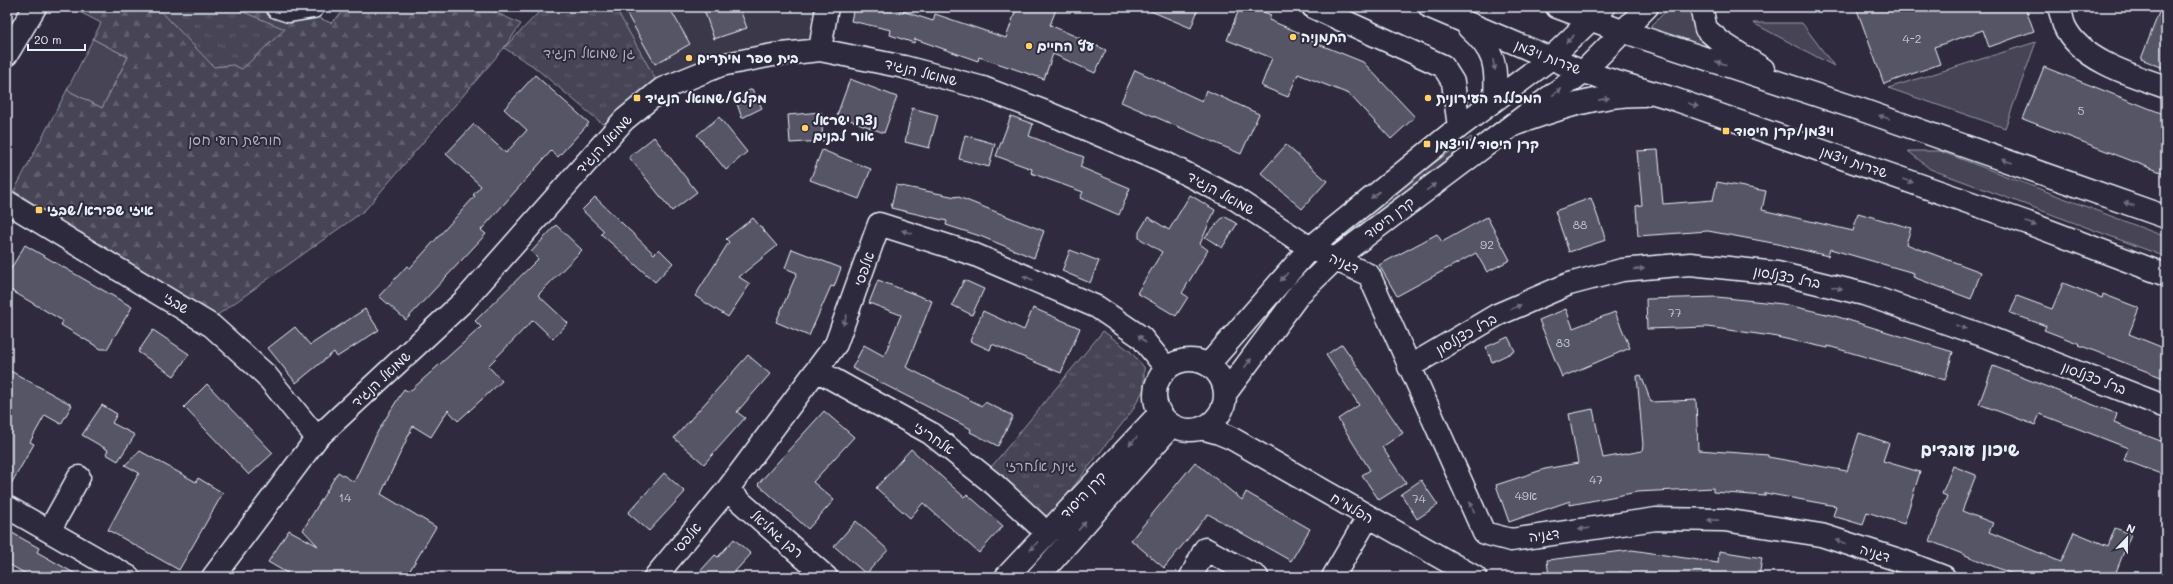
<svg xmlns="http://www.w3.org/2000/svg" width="2173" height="584" viewBox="0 0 2173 584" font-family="Mali,'Playpen Sans Hebrew',sans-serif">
<defs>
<pattern id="forest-firs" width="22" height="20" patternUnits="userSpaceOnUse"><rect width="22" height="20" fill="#464455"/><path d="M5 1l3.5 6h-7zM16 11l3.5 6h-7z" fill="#615f6e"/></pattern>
<pattern id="park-tufts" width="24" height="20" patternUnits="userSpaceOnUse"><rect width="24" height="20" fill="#464455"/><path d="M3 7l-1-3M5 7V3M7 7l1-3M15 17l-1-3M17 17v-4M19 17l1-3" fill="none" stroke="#615f6e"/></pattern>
</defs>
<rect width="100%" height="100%" fill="#2f2a3d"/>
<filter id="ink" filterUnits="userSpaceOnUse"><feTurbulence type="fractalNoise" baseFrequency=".025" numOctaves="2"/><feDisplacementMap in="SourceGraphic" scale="8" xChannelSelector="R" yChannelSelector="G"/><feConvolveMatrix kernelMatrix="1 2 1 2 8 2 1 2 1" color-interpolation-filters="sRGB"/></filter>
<g filter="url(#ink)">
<path fill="#3b3749" d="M 615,7 L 813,7 L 813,37 L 656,80 Z"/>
<path fill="#464455" stroke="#979aa6" d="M 1670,7 L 1695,7 L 1742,66 L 1648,29 Z
M 1753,23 L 1802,23 L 1834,66 Z
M 93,39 L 128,57 L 102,108 L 67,90 Z
M 2036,42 L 2005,128 L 1888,88 Z
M 1471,137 L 1477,145 L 1359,233 L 1351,226 L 1372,207 Z
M 1908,151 L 1940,151 L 2166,237 L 2166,257 L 1930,169 Z"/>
<path fill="url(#forest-firs)" stroke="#979aa6" d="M 70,7 L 293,7 L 331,23 L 348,7 L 484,7 L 521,24 L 504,48 L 365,210 L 212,319 L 14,191 L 67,90 L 102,108 L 128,57 L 93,39 L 101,23 Z"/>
<path fill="url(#park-tufts)" stroke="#979aa6" d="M 157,7 L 231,7 L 285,29 L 242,69 L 233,65 L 214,67 Z
M 544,7 L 615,7 L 656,80 L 605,126 L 533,66 L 504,48 Z
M 1103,331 L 1130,351 L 1144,367 L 1144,389 L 1132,411 L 1046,522 L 987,472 Z"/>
<path fill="#575565" stroke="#e8f1f8" d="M 623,7 L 669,7 L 690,44 L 655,64 Z
M 703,7 L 739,7 L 747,28 L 714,39 Z
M 854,7 L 890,7 L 933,21 L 935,14 L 1006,38 L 1017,7 L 1057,7 L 1050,25 L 1106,50 L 1095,73 L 1053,54 L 1044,79 L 979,57 L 978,61 L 915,39 L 914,43 L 890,35 L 891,30 L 851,21 Z
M 1141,7 L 1199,7 L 1191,28 Z
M 1240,7 L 1252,7 L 1271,15 L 1269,20 L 1312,38 L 1311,41 L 1363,62 L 1415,117 L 1391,139 L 1349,94 L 1298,74 L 1288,97 L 1261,86 L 1272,58 L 1227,40 Z
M 1856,7 L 2025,7 L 2034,31 L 1989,47 L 1983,30 L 1934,47 L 1940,64 L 1884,84 Z
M 2161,7 L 2166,7 L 2166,69 L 2141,59 Z
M 2044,67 L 2166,115 L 2166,174 L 2023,119 Z
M 1135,70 L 1202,101 L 1206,90 L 1259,114 L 1241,154 L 1121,102 Z
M 535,75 L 589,123 L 558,157 L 551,151 L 481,230 L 486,234 L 406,320 L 379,296 L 407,266 L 410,268 L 475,196 L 473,195 L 481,186 L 446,154 L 474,124 L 506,153 L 527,130 L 504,109 Z
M 850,79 L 897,97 L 884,133 L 837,115 Z
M 752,89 L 762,108 L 742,118 L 735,98 Z
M 912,108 L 938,115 L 929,148 L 905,142 Z
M 821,112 L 823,141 L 790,143 L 788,115 Z
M 1011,116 L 1033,124 L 1029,136 L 1084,157 L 1080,167 L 1130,188 L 1119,215 L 1080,198 L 1083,192 L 1031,173 L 1032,169 L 996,156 Z
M 719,117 L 747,152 L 726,170 L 697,135 Z
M 965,135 L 995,144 L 989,167 L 959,159 Z
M 654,137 L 697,192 L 672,211 L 629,157 Z
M 1286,145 L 1327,181 L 1302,209 L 1261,173 Z
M 822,150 L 871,169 L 859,199 L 810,180 Z
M 1658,150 L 1663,204 L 1713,200 L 1717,182 L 1766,191 L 1762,210 L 1853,231 L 1858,213 L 1911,228 L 1906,244 L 1981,272 L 1971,299 L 1913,277 L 1914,273 L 1830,249 L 1828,256 L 1778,244 L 1708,231 L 1638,236 L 1636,206 L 1642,205 L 1637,151 Z
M 896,185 L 956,197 L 956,196 L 1044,231 L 1034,258 L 980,236 L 946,225 L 947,221 L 891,208 Z
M 1190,195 L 1215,210 L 1200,244 L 1208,250 L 1182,293 L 1188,297 L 1176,316 L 1137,293 L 1162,252 L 1139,238 L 1139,232 L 1148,217 L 1169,230 Z
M 595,197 L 654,254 L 659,249 L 673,263 L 655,282 L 601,234 L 604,231 L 582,210 Z
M 1591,198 L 1606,240 L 1569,252 L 1555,211 Z
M 1224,216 L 1237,224 L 1222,248 L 1205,237 Z
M 1487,217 L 1510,260 L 1487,272 L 1476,253 L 1397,296 L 1379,265 L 1437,234 L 1442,242 Z
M 753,218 L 777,246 L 739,277 L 750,284 L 728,317 L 695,296 L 729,242 L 726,239 Z
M 556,225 L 582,250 L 538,295 L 568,323 L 553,339 L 533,320 L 488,366 L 502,381 L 458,421 L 448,410 L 431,437 L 413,426 L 381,494 L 436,527 L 406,577 L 294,577 L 268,562 L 289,530 L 318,546 L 303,530 L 338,472 L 354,482 L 378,431 L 404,389 L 409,392 L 481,327 L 475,321 L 538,259 L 531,252 Z
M 25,245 L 132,307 L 107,349 L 101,349 L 61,325 L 63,321 L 7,288 L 7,275 Z
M 792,249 L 841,268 L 834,287 L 831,286 L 809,336 L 776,322 L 797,273 L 785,268 Z
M 1070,250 L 1099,261 L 1090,283 L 1062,271 Z
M 878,280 L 932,301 L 906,367 L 982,406 L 985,402 L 1013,416 L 998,446 L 970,432 L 971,429 L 852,368 L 864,345 L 884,356 L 901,315 L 869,303 Z
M 964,280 L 984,289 L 972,315 L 952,305 Z
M 2063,283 L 2102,298 L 2103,294 L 2139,308 L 2129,334 L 2166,349 L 2166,379 L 2079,345 L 2080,344 L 2044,330 L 2046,326 L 2010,313 L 2017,296 L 2052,309 Z
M 1717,297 L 1783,304 L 1835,316 L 1953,352 L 1945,380 L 1828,346 L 1828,348 L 1772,336 L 1707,327 L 1647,329 L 1646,299 Z
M 1033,308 L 1080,328 L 1061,373 L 992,344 L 990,350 L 970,341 L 983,311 L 1024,330 Z
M 365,309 L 379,330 L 337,357 L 334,352 L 296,383 L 268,348 L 295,327 L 310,345 Z
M 1566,309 L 1573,328 L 1615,312 L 1630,348 L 1562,377 L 1539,320 Z
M 153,330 L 189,354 L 174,376 L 138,352 Z
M 1508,337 L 1515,351 L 1492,362 L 1486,347 Z
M 1342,344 L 1403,433 L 1382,447 L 1406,483 L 1379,500 L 1362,475 L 1370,470 L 1338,419 L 1359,405 L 1326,355 Z
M 748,355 L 770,374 L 737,412 L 745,418 L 704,464 L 674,438 Z
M 1993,366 L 2117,414 L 2114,423 L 2166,443 L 2166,476 L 2124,460 L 2128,448 L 2040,414 L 2035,425 L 1979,404 Z
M 7,369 L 72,405 L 61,424 L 45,415 L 30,442 L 34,444 L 7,491 Z
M 1641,375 L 1651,402 L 1696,400 L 1698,450 L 1768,455 L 1768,457 L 1847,471 L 1859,433 L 1889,443 L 1883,461 L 1920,472 L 1904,524 L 1867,512 L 1863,525 L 1833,516 L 1836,506 L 1765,493 L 1765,496 L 1713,492 L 1713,488 L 1637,492 L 1570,505 L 1570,501 L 1509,522 L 1496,485 L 1545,469 L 1578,463 L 1569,414 L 1593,409 L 1603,458 L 1642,451 L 1643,445 L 1637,376 Z
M 207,384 L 273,453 L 249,475 L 184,407 Z
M 102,405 L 117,414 L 112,423 L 135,435 L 118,461 L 106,454 L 108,450 L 82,435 Z
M 824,411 L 854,437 L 813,482 L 834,500 L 808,529 L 758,484 Z
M 911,449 L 964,497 L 967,494 L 1003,526 L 979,553 L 923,503 L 910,518 L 876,488 Z
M 140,451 L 196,482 L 198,478 L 223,493 L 179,570 L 108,530 L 139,473 L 125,465 Z
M 1195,462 L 1242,500 L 1246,492 L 1310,529 L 1291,561 L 1208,514 L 1164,568 L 1131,540 Z
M 1953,466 L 1976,475 L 1962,511 L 1993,523 L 1989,532 L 2061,562 L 2074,532 L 2108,546 L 2115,528 L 2131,534 L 2114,577 L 2020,577 L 1930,541 L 1947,496 L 1942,494 Z
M 664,473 L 685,492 L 649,531 L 628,513 Z
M 1421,480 L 1438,505 L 1417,519 L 1401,494 Z
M 856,521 L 888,550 L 866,574 L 834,546 Z
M 7,530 L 39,548 L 37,552 L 81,577 L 31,577 L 7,563 Z
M 734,539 L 751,554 L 730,577 L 695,577 L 715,555 L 718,557 Z
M 1632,550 L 1718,563 L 1719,551 L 1762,558 L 1759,577 L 1654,577 L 1619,572 L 1620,577 L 1549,577 L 1547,560 Z"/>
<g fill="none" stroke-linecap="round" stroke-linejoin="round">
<defs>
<path id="minor" d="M 277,7 L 289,11 L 313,7
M 1313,7 L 1443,66 L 1453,82 L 1459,127
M 2059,7 C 2061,13 2062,19 2064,25 C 2079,60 2133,76 2166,87
M 820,50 L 827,7
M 7,54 L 35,7
M 7,202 L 212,326 L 266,375 L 317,438
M1155 395a35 35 0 1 1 70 0a35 35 0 1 1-70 0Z
M 1208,365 L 1310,248 L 1459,127 L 1550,59 L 1604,7
M 1409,367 L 1497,315 L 1569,284 L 1622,270 L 1690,264 L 1777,273 L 1864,294 L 1987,337 L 2166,407
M 818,371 L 930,433 L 995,485 L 1037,524
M 1225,394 L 1300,293 L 1335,259 L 1583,72 L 1647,7
M 1201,428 L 1219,433 L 1231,438 L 1475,577
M 727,490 L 826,577
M 7,507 L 129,577
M 49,531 L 79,477
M 213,577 L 317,438 L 464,301 L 624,120 L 662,89 L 721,65 L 773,55 L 820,50 L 904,67 L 983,88 L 1048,113 L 1161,161 L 1234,198 L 1310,248 L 1369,275 L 1484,533 L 1511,540 L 1656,519 L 1724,520 L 1821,535 L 1905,562 L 1944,577
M 655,577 L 727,490 L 836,344 L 879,224 L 973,254 L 1097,307 L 1141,337 L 1167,369
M 1006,577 L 1160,413
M 1038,577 L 1172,425
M 1191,577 L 1205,549 L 1257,577
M 1333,577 L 1368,517"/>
<path id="major" d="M 1430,7 L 1583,72 L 1671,98 L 2028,223 L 2166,275
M 1557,7 L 1622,31 L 1862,110 L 2166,217
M 1701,7 L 1706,29 L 1721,42 L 1763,69
M 1469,28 C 1495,51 1497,65 1495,99
M 1513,125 C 1555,110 1599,94 1644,95"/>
</defs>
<use href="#minor" stroke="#e8f1f8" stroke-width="25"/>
<use href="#major" stroke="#e8f1f8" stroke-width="25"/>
<use href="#minor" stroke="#2f2a3d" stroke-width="22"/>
<use href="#major" stroke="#2f2a3d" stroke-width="22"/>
</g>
<defs><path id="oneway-solid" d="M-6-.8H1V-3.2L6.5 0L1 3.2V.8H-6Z"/></defs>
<g fill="#70707e">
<use href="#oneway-solid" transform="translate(1570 39) rotate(136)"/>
<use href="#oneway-solid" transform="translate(1721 63) rotate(-162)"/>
<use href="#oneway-solid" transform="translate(1494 65) rotate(78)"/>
<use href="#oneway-solid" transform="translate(1557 92) rotate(-37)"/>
<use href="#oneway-solid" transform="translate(1604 99) rotate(-11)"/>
<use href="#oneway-solid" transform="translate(1693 105) rotate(19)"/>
<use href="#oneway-solid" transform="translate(1884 117) rotate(-161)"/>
<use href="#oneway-solid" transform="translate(2007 161) rotate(-161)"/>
<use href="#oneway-solid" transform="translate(1908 181) rotate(19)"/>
<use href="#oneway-solid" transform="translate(1431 187) rotate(-37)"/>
<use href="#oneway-solid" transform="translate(1375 195) rotate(141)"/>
<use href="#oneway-solid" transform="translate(2129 204) rotate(-161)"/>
<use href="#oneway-solid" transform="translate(2031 224) rotate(20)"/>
<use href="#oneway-solid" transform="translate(907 232) rotate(-163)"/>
<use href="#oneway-solid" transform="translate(1639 269) rotate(-5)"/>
<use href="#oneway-solid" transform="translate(1284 277) rotate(132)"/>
<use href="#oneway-solid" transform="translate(1028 278) rotate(-157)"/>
<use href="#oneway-solid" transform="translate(1837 288) rotate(14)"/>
<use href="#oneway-solid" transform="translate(1516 307) rotate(-24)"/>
<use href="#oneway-solid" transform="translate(845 320) rotate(110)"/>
<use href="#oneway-solid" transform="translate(1961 327) rotate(19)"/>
<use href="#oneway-solid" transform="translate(1142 339) rotate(-134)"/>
<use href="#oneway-solid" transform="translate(1248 363) rotate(-53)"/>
<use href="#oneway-solid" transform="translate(1133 441) rotate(134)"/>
<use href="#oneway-solid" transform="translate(1472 507) rotate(-114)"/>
<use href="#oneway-solid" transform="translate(1713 520) rotate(-179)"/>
<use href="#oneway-solid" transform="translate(1082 526) rotate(-48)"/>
<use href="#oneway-solid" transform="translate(1584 529) rotate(172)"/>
<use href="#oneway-solid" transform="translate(1841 542) rotate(-163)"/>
<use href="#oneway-solid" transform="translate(1034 546) rotate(133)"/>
</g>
</g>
<g fill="#ffd166" stroke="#2f2a3d" stroke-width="1.5">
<circle cx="1293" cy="37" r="4"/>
<circle cx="1029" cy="46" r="4"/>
<circle cx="689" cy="58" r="4"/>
<rect x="633" y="94" width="8" height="8" rx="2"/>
<circle cx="1428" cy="98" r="4"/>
<circle cx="805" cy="128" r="4"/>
<rect x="1722" y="127" width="8" height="8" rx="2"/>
<rect x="1423" y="140" width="8" height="8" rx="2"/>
<rect x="35" y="206" width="8" height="8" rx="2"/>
</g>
<g text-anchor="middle" stroke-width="4" stroke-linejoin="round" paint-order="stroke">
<g font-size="12" fill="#c4cad3">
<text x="1912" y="43">4-2</text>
<text x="2081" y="115">5</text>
<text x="1580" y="229">88</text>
<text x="1487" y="249">92</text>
<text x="1675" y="317">77</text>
<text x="1563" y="347">83</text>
<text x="1596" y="484">47</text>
<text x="1526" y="500">49א</text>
<text x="345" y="502">14</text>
<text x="1419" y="503">74</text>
</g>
<g font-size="14" font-weight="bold" fill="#e8f1f8" stroke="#2f2a3d" text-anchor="start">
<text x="1301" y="42">התמניה</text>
<text x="1037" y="51">עץ החיים</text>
<text x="697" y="63">בית ספר מיתרים</text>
<text x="645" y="103">מקלט/שמואל הנגיד</text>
<text x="1436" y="103">המכללה העירונית</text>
<text x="813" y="125">נצח ישראל<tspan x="813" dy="16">אור לבנים</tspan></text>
<text x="1734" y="136">ויצמן/קרן היסוד</text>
<text x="1435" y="149">קרן היסוד/וייצמן</text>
<text x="47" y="215">איזי שפירא/שבזי</text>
</g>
<g font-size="14" fill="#afb4bf" stroke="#2f2a3d">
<text x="589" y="58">גן שמואל הנגיד</text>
<text x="235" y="145">חורשת רועי חסן</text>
<text x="1041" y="471">גינת אלחרזי</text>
</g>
<g font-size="14" fill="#e8f1f8" stroke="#2f2a3d">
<text transform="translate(1548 57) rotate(22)" y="5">שדרות ויצמן</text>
<text transform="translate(921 72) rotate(14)" y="5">שמואל הנגיד</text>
<text transform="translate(604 144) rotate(-47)" y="5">שמואל הנגיד</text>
<text transform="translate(1854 162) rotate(19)" y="5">שדרות ויצמן</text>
<text transform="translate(1221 193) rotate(29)" y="5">שמואל הנגיד</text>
<text transform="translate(1389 218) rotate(-37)" y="5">קרן היסוד</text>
<text transform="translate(1344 263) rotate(24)" y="5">דגניה</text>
<text transform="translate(864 269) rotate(-71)" y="5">אלפסי</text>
<text transform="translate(1787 277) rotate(11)" y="5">ברל כצנלסון</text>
<text transform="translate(176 303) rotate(32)" y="5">שבזי</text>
<text transform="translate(1466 334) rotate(-30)" y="5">ברל כצנלסון</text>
<text transform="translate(2094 378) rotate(21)" y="5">ברל כצנלסון</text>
<text transform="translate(381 379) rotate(-43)" y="5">שמואל הנגיד</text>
<text transform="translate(934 438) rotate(34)" y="5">אלחריזי</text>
<text transform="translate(1083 495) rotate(-46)" y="5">קרן היסוד</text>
<text transform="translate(1352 508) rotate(30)" y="5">הפלמ"ח</text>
<text transform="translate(777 534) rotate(41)" y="5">רבן גמליאל</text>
<text transform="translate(1544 535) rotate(-8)" y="5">דגניה</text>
<text transform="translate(687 538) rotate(-50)" y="5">אלפסי</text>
<text transform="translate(1875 553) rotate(17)" y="5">דגניה</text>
</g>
<g font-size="18" font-weight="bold" fill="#e8f1f8" stroke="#2f2a3d">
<text x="1970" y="456">שיכון עובדים</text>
</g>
</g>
<rect width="2173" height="584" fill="none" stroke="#2f2a3d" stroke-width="24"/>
<rect x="12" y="12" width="2149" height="560" fill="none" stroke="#e8f1f8" stroke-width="1.5" filter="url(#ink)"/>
<g transform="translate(2127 538) rotate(22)" stroke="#2f2a3d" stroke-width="3" paint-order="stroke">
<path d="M0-3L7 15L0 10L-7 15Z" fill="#e8f1f8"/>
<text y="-6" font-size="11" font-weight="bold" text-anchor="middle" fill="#e8f1f8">N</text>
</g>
<path d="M28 44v6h57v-6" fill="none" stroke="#e8f1f8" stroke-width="2"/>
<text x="34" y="44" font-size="12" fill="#e8f1f8" stroke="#2f2a3d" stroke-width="3" paint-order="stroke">20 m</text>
</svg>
